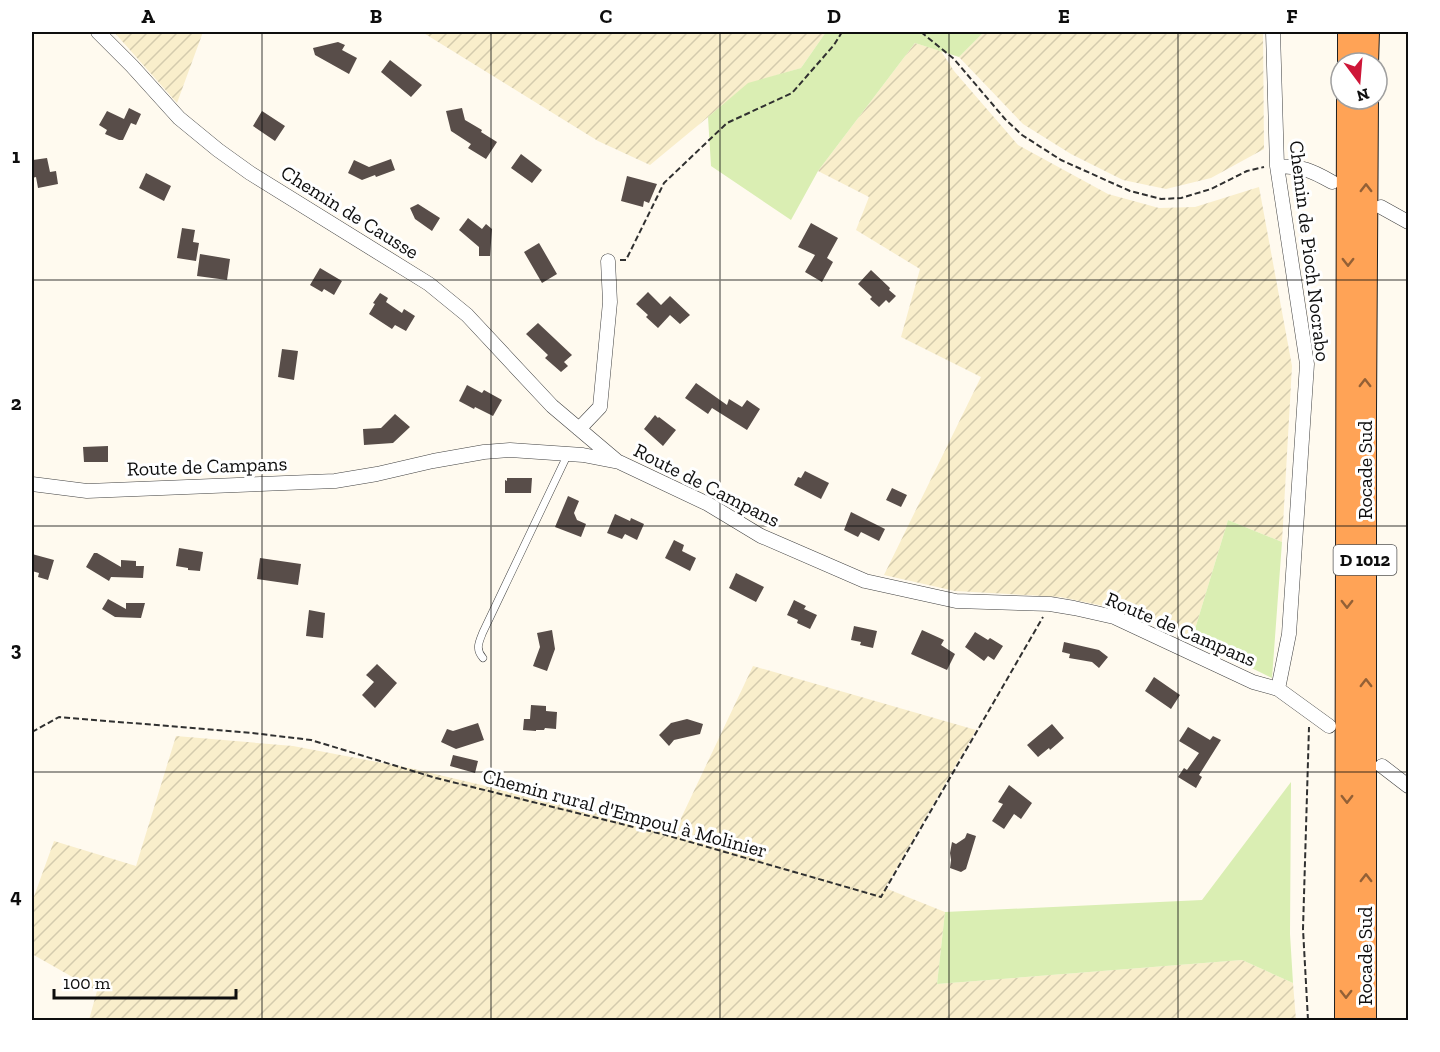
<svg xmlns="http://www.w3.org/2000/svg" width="1440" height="1052" viewBox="0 0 1440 1052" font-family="'Zilla Slab',serif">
<defs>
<pattern id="farmland-furrows" width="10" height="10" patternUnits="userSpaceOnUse" patternTransform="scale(1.5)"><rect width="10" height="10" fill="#f9eecb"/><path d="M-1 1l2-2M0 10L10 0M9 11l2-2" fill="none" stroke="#d4cbad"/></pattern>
</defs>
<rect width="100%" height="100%" fill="#fffaef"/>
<path fill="url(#farmland-furrows)" d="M 114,32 L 203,32 L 177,103 Z
M 422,32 L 826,32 L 801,68 L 748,84 L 650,165 L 598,141 Z
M 984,32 L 1263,32 L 1264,149 L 1211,178 L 1166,189 L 1123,180 L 1071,154 L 1023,124 L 959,57 Z
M 915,43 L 941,51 L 954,71 L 1018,145 L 1108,194 L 1159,208 L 1195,207 L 1259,187 L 1292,366 L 1282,542 L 1228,520 L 1192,639 L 1123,610 L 1060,597 L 955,591 L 884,575 L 981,377 L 901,337 L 920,269 L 856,230 L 869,197 L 818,171 Z
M 753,666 L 976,730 L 885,888 L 945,912 L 937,984 L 1242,960 L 1293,983 L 1296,1020 L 89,1020 L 97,991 L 32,954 L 32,902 L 54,841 L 136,866 L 176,736 L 293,746 L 414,769 L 675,831 Z"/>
<path fill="#daeeb3" d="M 826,32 L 984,32 L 959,57 L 915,43 L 818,171 L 791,220 L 711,166 L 708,117 L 748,83 L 801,68 Z
M 1228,520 L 1282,542 L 1272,678 L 1192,639 Z
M 1291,782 L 1290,934 L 1293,983 L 1242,960 L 937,984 L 945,912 L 1202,900 Z"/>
<path fill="#584d49" d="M 338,42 L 345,45 L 342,50 L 357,58 L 349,74 L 315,55 L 313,48 Z
M 390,60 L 422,85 L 411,97 L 381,72 Z
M 129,108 L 141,114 L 136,125 L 131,123 L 123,140 L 119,140 L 105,134 L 107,130 L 99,125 L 107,111 L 124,119 Z
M 462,108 L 465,120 L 482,130 L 481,132 L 497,142 L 486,159 L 468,148 L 471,144 L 451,131 L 446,111 Z
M 262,111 L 285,126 L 275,141 L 253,126 Z
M 521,154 L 542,170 L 532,183 L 511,168 Z
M 47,158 L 50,172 L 56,171 L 58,184 L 38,188 L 36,177 L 32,178 L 32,165 L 34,165 L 33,160 Z
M 391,159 L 395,170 L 376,177 L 375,175 L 362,180 L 348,173 L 354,160 L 369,167 Z
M 146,173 L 171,186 L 164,201 L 139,188 Z
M 627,176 L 657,184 L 649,203 L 644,201 L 643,207 L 621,201 Z
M 418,204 L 440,218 L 432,231 L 415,219 L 410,208 Z
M 468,218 L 482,229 L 486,224 L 492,229 L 490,256 L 479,256 L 479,247 L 459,230 Z
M 811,223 L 838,238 L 827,258 L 833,262 L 822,282 L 805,272 L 815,255 L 798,247 Z
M 182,228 L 195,230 L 193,242 L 199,243 L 196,261 L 177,258 Z
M 539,243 L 557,274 L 542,283 L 524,252 Z
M 200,254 L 230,259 L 227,280 L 197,276 Z
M 320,268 L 342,281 L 334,295 L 324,289 L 322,292 L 310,285 Z
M 871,270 L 890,288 L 889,290 L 896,296 L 889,303 L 886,300 L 879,307 L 870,299 L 872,297 L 858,284 Z
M 648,292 L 661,305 L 670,296 L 690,315 L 680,324 L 670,315 L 658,328 L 646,317 L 648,315 L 636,304 Z
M 380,293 L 388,298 L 386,302 L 402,313 L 404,309 L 415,316 L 406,331 L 395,325 L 392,329 L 369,314 L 375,304 L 373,303 Z
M 538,323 L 572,355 L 564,362 L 568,366 L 561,372 L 545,358 L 548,355 L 526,334 Z
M 282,349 L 298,351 L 294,380 L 278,377 Z
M 696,383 L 727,405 L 729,399 L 742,407 L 747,400 L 760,409 L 747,430 L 712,408 L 708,414 L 685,398 Z
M 467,385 L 482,393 L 484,390 L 502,400 L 493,416 L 475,407 L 474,409 L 459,401 Z
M 395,414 L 410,427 L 393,443 L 364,445 L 363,429 L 381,428 Z
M 655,415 L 658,418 L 659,417 L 676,430 L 663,446 L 644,429 Z
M 108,446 L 108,462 L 84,462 L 83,447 Z
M 805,471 L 829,483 L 821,499 L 794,485 L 798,477 L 801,478 Z
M 507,478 L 532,478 L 531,493 L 505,493 L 505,480 L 507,481 Z
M 892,488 L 907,495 L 901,507 L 886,500 Z
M 568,496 L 579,501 L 574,513 L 577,520 L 586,524 L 581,537 L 555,527 Z
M 851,512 L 885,529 L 879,541 L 861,532 L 858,537 L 844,530 Z
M 615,514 L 630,521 L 631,518 L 644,524 L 637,540 L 625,534 L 622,539 L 607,533 Z
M 674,540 L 684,545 L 682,551 L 696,558 L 690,571 L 665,558 Z
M 179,548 L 203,552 L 200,571 L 188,570 L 188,568 L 176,566 Z
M 94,553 L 97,553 L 121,567 L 121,560 L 136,561 L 136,566 L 144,566 L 143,578 L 111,577 L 109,581 L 86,567 Z
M 32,554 L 54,560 L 48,580 L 38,577 L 39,573 L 32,571 Z
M 260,558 L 301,564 L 298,585 L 257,579 Z
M 736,573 L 764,587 L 756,602 L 729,588 Z
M 108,599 L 126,609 L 126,603 L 145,603 L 141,618 L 115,617 L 102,609 Z
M 794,600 L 806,606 L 804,609 L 817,615 L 810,629 L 797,623 L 798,620 L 787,615 Z
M 309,610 L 325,613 L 323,638 L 306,636 Z
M 854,626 L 877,631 L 873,648 L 860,645 L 861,642 L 851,640 Z
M 552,630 L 555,649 L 547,671 L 533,666 L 540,647 L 537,633 Z
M 922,630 L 944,640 L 941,645 L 955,654 L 947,670 L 911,654 Z
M 975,632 L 988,640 L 990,638 L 1003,646 L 994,660 L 988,656 L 984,661 L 965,647 Z
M 1064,642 L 1099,650 L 1108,657 L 1099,668 L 1092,662 L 1069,658 L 1070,654 L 1062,652 Z
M 377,664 L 397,683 L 375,708 L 362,695 L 374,682 L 366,675 Z
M 1154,677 L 1180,695 L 1171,709 L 1145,691 Z
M 531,705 L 546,706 L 546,711 L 557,712 L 556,729 L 545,728 L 544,730 L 536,730 L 536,731 L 523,730 L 524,719 L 530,719 Z
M 687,719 L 703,724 L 700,734 L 674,740 L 669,746 L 659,735 L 671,723 Z
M 478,723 L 484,740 L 456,749 L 441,742 L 447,729 L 453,731 Z
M 1052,724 L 1064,738 L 1050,750 L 1049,748 L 1038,757 L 1027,745 Z
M 1188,727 L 1210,740 L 1213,736 L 1221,740 L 1199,775 L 1202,777 L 1196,788 L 1178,777 L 1184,768 L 1187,770 L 1199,753 L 1179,741 Z
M 453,755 L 478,761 L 475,773 L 450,766 Z
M 1009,785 L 1032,803 L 1021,819 L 1014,814 L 1004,829 L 992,821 L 1003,804 L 998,802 Z
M 967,833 L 976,836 L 966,869 L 961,872 L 950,868 L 951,860 L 950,853 L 952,842 L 956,844 L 965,838 Z"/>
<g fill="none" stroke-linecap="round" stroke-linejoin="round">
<defs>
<path id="service" d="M 483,658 C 475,649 479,642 483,632 L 565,460 L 567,454"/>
<path id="minor" d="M 98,32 L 132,66 L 179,118 L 218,150 L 250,173 L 429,284 L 467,315 L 552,406 L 617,461
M 1273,32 L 1277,166 L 1307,364 L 1289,634 L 1278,689
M 1277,166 C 1303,167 1309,169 1332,182
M 1381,207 L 1408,222
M 579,429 L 600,407 L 610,302 L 608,261
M 32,484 L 87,491 L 335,481 L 377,474 L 433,461 L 484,452 L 510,450 L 583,455 L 619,462 L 708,504 L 761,536 L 865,581 L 956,601 L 1050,604 L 1074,608 L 1114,617 L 1253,682 L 1278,689 L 1329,726
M 1382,766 L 1408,786"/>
<path id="trunk" d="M 1349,63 L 1349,32
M 1367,63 L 1368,32
M 1346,1020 L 1348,99
M 1365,1020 L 1365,412 L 1367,99"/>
</defs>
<use href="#service" stroke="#414141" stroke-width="8"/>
<use href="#minor" stroke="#414141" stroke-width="15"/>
<use href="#trunk" stroke="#1f1f1f" stroke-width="24"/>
<path stroke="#303030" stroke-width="2" stroke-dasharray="6 3" stroke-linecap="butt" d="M 921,32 L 954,59 L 1005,119 L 1022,135 L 1061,160 L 1130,191 L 1161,199 L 1181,198 L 1211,189 L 1247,171 L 1264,167
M 620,260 L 626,260 L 664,183 L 727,123 L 792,93 L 834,45 L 842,32
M 32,732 L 59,717 L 252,733 L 311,740 L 436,778 L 666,835 L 881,897 L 1043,617
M 1308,1020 L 1303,929 L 1309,727"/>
<use href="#service" stroke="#fff" stroke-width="7"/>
<use href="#minor" stroke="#fff" stroke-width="14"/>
<use href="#trunk" stroke="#ffa356" stroke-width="22"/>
</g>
<defs><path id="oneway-chevron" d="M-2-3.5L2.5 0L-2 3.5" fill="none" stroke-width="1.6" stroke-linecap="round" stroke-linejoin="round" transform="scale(1.5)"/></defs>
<g stroke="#936036">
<use href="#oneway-chevron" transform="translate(1366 188) rotate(-90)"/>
<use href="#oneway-chevron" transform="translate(1348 262) rotate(90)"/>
<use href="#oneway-chevron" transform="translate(1365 383) rotate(-90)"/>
<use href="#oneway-chevron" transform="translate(1347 604) rotate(90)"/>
<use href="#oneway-chevron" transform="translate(1366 683) rotate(-90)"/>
<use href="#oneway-chevron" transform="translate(1347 799) rotate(90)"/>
<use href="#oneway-chevron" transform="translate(1366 878) rotate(-90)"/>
<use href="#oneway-chevron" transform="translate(1346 994) rotate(90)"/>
</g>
<path fill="none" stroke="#0e0e0e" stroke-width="1.5" stroke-opacity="0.55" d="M 262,32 L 262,1020M 491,32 L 491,1020M 720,32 L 720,1020M 949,32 L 949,1020M 1178,32 L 1178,1020M 32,280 L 1408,280M 32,526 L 1408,526M 32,772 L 1408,772"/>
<g text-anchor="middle" stroke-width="6" stroke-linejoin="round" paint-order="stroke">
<rect fill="#fff" stroke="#565656" stroke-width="1.5" x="1333.5" y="545" width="63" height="30" rx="4.5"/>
<g font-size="18" font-weight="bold" fill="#0e0e0e">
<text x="1365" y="566">D 1012</text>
</g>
<g font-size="20" fill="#0e0e0e" stroke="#fff">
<text transform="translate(350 212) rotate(32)" y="7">Chemin de Causse</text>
<text transform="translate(1310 251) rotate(83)" y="7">Chemin de Pioch Nocrabo</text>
<text transform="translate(207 466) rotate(-2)" y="7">Route de Campans</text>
<text transform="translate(1365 470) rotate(-90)" y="7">Rocade Sud</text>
<text transform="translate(707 485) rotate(27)" y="7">Route de Campans</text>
<text transform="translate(1181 629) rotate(23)" y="7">Route de Campans</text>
<text transform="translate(625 813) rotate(15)" y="7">Chemin rural d'Empoul à Molinier</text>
<text transform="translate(1365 956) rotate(-90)" y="7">Rocade Sud</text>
</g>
</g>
<rect width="1440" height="1052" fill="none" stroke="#ffffff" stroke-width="66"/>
<g transform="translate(1359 81) rotate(164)"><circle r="28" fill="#ffffff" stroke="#9f9f9f" stroke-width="1.5"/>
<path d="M0-4.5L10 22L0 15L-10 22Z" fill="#ce1638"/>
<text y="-9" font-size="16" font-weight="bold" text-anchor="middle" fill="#0e0e0e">N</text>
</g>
<path d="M54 989v9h182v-9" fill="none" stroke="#0e0e0e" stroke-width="3"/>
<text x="63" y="989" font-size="18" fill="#0e0e0e" stroke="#ffffff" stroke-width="4.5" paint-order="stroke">100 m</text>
<rect x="33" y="33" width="1374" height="986" fill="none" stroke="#0e0e0e" stroke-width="2"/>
<g font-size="20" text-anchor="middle" font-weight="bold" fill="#0e0e0e">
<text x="148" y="23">A</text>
<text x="376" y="23">B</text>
<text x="606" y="23">C</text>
<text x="834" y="23">D</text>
<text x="1064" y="23">E</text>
<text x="1292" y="23">F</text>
<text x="16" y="163">1</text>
<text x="16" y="410">2</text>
<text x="16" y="656">3</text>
<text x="16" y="903">4</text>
</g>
</svg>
